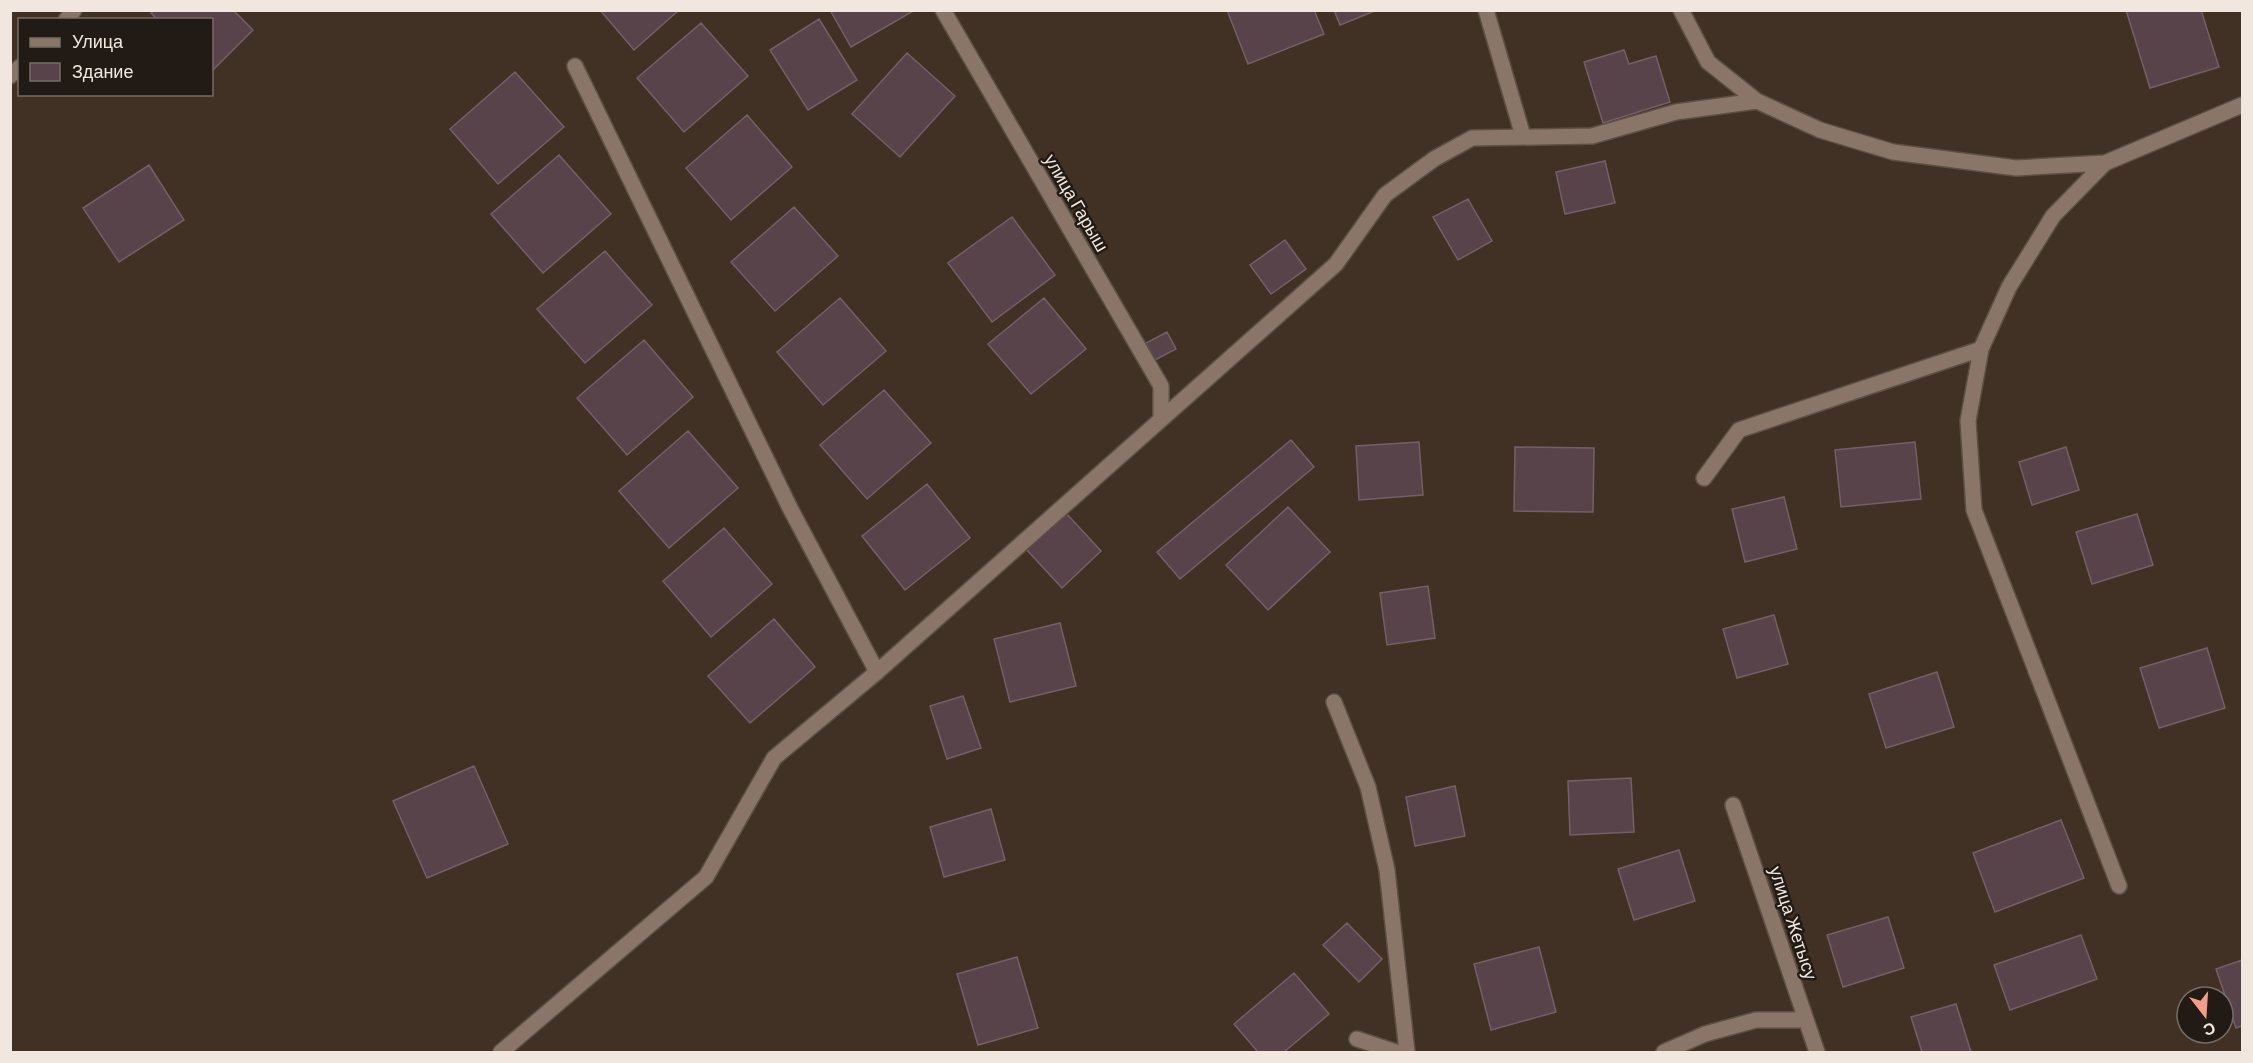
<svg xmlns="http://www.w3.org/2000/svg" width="2253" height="1063" viewBox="0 0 2253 1063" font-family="Barlow,sans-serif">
<rect width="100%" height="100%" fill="#413124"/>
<path fill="#59434a" stroke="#765e66" stroke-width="1.5" d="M 154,10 L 233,10 L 253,30 L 212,71 L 212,20 L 158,20 L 151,13 Z
M 600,10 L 679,10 L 634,50 Z
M 830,10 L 915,10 L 851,47 Z
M 1227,10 L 1314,10 L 1324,34 L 1248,64 Z
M 1334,10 L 1377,10 L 1340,25 Z
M 2126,10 L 2201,10 L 2219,67 L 2150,88 Z
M 819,19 L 857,80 L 808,110 L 770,50 Z
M 701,23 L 748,76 L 684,132 L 637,78 Z
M 1624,50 L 1629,64 L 1656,56 L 1670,102 L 1603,123 L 1584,62 Z
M 907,53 L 955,96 L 900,157 L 852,114 Z
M 515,72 L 564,127 L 498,184 L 450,129 Z
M 747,115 L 792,167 L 731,220 L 686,168 Z
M 559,155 L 611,214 L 543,273 L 491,214 Z
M 1605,161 L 1615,203 L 1565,214 L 1556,172 Z
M 149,165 L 184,220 L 119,262 L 83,208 Z
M 1468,199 L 1492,241 L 1458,260 L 1433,217 Z
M 794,207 L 838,256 L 775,311 L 731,262 Z
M 1012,217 L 1055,275 L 992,322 L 948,263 Z
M 1285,240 L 1306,269 L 1271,294 L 1250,265 Z
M 605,251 L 652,305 L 585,363 L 537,309 Z
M 840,298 L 886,351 L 823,405 L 777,352 Z
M 1044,298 L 1086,349 L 1031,394 L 988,344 Z
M 1167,332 L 1176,349 L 1155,360 L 1146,343 Z
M 644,340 L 693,397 L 627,455 L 577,398 Z
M 884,390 L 931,443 L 867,499 L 820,445 Z
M 688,431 L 738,488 L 669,548 L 619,491 Z
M 1291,440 L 1314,467 L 1180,579 L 1157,552 Z
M 1419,442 L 1423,495 L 1359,500 L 1356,446 Z
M 1915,442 L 1921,499 L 1841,507 L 1835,450 Z
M 1515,447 L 1594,448 L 1593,512 L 1514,511 Z
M 2066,447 L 2079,490 L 2032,505 L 2019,462 Z
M 927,484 L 970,538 L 905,590 L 862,536 Z
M 1784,497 L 1797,549 L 1745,562 L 1732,509 Z
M 1288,507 L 1330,552 L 1268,610 L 1226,565 Z
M 1065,512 L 1101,551 L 1062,588 L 1025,548 Z
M 2137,514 L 2153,565 L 2092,584 L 2076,532 Z
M 724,528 L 772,584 L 711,637 L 663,581 Z
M 1428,586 L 1435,638 L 1387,645 L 1380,593 Z
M 1774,615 L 1788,664 L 1737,678 L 1723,629 Z
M 774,619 L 815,667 L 750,723 L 708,676 Z
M 1060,623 L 1076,686 L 1010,702 L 994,639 Z
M 2207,648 L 2225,708 L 2159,728 L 2140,668 Z
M 1937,672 L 1954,727 L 1886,748 L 1869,694 Z
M 963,696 L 981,748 L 947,759 L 930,706 Z
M 474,766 L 508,844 L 427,878 L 393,801 Z
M 1631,778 L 1634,832 L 1570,835 L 1568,781 Z
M 1455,786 L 1465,836 L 1415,846 L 1406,797 Z
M 991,809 L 1005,860 L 944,877 L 930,827 Z
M 2061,820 L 2084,878 L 1995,912 L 1973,853 Z
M 1679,850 L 1695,901 L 1634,920 L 1618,869 Z
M 1888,917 L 1904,968 L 1843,987 L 1827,935 Z
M 1347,923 L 1382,959 L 1359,982 L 1323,945 Z
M 2081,935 L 2097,979 L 2010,1010 L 1994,965 Z
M 1539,947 L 1556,1012 L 1491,1030 L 1474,964 Z
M 1017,957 L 1038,1028 L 978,1045 L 957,974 Z
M 2242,960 L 2242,1026 L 2236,1028 L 2216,969 Z
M 1294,973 L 1329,1014 L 1284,1052 L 1258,1052 L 1234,1024 Z
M 1956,1004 L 1971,1052 L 1922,1052 L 1911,1017 Z"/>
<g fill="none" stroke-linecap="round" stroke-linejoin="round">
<defs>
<path id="minor" d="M 943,10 L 1161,386 L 1161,418
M 1486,10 L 1523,136
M 1681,10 L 1708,62 L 1757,101 L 1820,130 L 1893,152 L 2016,168 L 2105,163 L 2242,105
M 66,20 L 74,10
M 575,66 L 790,508 L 877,672
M 10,76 L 20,67
M 2105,163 L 2053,216 L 2009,287 L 1981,349 L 1968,421 L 1974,510 L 2119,886
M 1704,478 L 1739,430 L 1981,349
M 1334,702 L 1368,787 L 1387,870 L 1407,1052
M 1733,805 L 1817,1052
M 1357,1039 L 1396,1052
M 501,1052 L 706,877 L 774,758 L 877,672 L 1336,264 L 1385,195 L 1434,159 L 1472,138 L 1592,136 L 1676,112 L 1757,101
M 1664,1052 L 1705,1034 L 1756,1020 L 1804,1020"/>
</defs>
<use href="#minor" stroke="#5c4f43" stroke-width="18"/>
<use href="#minor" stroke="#897668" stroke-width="15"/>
</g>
<g text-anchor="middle" stroke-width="5" stroke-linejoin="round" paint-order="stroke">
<g font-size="18" fill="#f1e7de" stroke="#221b15">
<text transform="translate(1076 203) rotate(60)" y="6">улица Гарыш</text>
<text transform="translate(1793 923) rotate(72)" y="6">улица Жетысу</text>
</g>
</g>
<rect width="2253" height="1063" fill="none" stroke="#f1e7de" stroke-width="24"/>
<rect x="18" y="18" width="195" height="78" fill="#221b15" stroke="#756d65" stroke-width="1.5"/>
<rect x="30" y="38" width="30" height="9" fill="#897668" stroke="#756d65" stroke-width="1.5"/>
<text x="72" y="48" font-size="18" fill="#f1e7de">Улица</text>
<rect x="30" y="63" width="30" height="18" fill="#59434a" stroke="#756d65" stroke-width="1.5"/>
<text x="72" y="78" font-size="18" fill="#f1e7de">Здание</text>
<g transform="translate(2205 1015) rotate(163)"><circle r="28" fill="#221b15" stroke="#756d65" stroke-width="1.5"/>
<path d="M0-4.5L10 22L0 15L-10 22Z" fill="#f49d8c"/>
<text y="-9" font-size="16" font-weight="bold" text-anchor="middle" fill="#f1e7de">С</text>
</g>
</svg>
